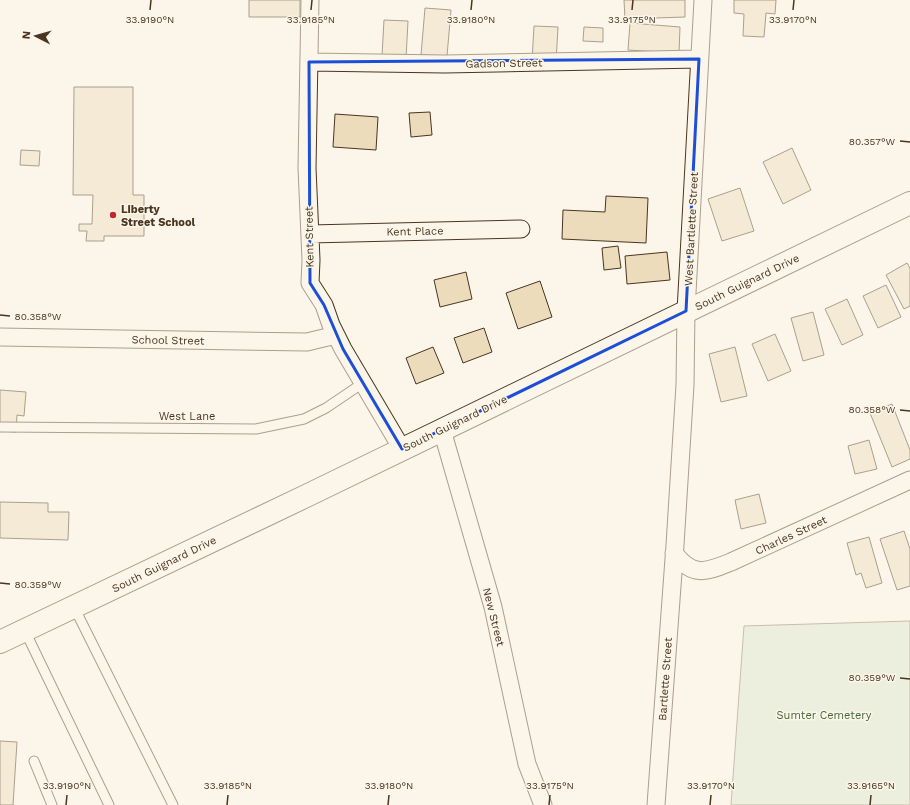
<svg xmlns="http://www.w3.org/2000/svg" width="910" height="805" viewBox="0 0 910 805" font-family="'Work Sans',sans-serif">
<rect width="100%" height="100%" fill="#fbf6e9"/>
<path fill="#dce7d0" stroke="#887966" d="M 910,621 L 910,805 L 731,805 L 744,626 Z"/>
<path fill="#ecdcbc" stroke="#4a3520" d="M 249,0 L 300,0 L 300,17 L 249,17 Z
M 624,0 L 685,0 L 685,17 L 625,19 Z
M 734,0 L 776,0 L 775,14 L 766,13 L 764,37 L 743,36 L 744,14 L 734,13 Z
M 425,8 L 451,10 L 447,56 L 421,55 Z
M 384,20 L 408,21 L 406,58 L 382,56 Z
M 630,23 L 680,27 L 679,53 L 628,50 Z
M 534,26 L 558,27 L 556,62 L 532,61 Z
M 584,27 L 603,28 L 603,42 L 583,41 Z
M 74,87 L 133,87 L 133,195 L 144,195 L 144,236 L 104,236 L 104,241 L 86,241 L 87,231 L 79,231 L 79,224 L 92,224 L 93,195 L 73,195 Z
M 430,112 L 432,135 L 411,137 L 409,113 Z
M 335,114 L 378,117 L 376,150 L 333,147 Z
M 792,148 L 811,190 L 783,204 L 763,162 Z
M 21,150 L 40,151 L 39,166 L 20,165 Z
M 740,188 L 754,231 L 722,241 L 708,199 Z
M 606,196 L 648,198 L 646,243 L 562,239 L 563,210 L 605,212 Z
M 618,246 L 621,268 L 604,270 L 602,248 Z
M 667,252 L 670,280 L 627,284 L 625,256 Z
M 907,263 L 910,268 L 910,306 L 904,309 L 886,275 Z
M 466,272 L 472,299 L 440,307 L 434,280 Z
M 540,281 L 552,317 L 518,329 L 506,293 Z
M 886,285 L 901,317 L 878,328 L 863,296 Z
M 847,299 L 863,335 L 842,345 L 825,309 Z
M 813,312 L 824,355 L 803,361 L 791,318 Z
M 484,328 L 492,352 L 463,363 L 454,338 Z
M 775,334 L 791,371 L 768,381 L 752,344 Z
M 433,347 L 444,373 L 416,384 L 406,358 Z
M 735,347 L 747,396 L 721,402 L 709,354 Z
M 0,390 L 26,392 L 24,416 L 17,415 L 16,432 L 0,431 Z
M 892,404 L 910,450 L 910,459 L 892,467 L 870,413 Z
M 869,440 L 877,469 L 855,474 L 848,446 Z
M 759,494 L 766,523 L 741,529 L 735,500 Z
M 0,502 L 48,503 L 48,512 L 69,512 L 68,540 L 0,538 Z
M 904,531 L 910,549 L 910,586 L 897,590 L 880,539 Z
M 869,537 L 882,583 L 866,588 L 861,573 L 856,575 L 847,543 Z
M 0,741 L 17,742 L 13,805 L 0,805 Z"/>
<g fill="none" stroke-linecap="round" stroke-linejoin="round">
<defs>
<path id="lane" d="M 0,427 L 256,429 L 304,419 L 326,408 L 363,383
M 74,607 L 173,805
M 25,631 L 109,805
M 34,761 L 52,805"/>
<path id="street" d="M 310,0 L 307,168 L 311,260 L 310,283 L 324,305 L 331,325 L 343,349 L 402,449
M 309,62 L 445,64 L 699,59
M 310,234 L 521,229
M 0,337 L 307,342 L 336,335
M 442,430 L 493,607 L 527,764 L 543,805
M 674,553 C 693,578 706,572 731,562 L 910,480
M 656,805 L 675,545 L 685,385 L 686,311 L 703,0"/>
<path id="highway" d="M 0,642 L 304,497 L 910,203"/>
</defs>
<use href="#lane" stroke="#4a3520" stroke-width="11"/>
<use href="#street" stroke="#4a3520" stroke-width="19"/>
<use href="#highway" stroke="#4a3520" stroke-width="24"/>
<use href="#lane" stroke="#fbf6e9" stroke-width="9"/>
<use href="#street" stroke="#fbf6e9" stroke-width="17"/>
<use href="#highway" stroke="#fbf6e9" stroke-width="22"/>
</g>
<path d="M0 0H910V805H0ZM 699,59 L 686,311 L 402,449 L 343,349 L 324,305 L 310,283 L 309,62 Z" fill="#fbf6e9" fill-opacity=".55" fill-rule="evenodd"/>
<path fill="none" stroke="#1d4ed8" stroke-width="3" stroke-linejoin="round" d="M 699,59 L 686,311 L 402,449 L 343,349 L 324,305 L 310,283 L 309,62 Z"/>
<path fill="none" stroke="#4a3520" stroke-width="1.5" d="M 150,10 L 151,0M 311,10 L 312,0M 471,10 L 472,0M 632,10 L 633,0M 793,10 L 794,0M 900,141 L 910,142M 0,315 L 10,316M 900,410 L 910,411M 0,583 L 10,584M 900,678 L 910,679M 66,805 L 67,795M 227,805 L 228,795M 388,805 L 389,795M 549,805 L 550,795M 710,805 L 711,795M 870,805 L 871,795"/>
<circle fill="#c62828" stroke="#fbf6e9" stroke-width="1.5" cx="113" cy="215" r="4"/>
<g text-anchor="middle" stroke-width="3" stroke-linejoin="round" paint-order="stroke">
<g font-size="11" fill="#4a3520" stroke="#fbf6e9">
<text transform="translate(504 63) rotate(-1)" y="4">Gadson Street</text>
<text transform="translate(691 229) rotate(-87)" y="4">West Bartlette Street</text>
<text transform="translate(415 231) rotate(-1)" y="4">Kent Place</text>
<text transform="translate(309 237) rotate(-91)" y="4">Kent Street</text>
<text transform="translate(747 282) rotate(-26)" y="4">South Guignard Drive</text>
<text transform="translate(168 340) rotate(1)" y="4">School Street</text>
<text x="187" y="420">West Lane</text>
<text transform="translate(455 423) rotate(-26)" y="4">South Guignard Drive</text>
<text transform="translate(791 535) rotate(-25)" y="4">Charles Street</text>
<text transform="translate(164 564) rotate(-26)" y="4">South Guignard Drive</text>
<text transform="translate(494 617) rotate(76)" y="4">New Street</text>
<text transform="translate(665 679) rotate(-86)" y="4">Bartlette Street</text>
</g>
<g font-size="11" font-weight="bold" fill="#4a3520" stroke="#fbf6e9" text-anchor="start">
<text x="121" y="213">Liberty<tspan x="121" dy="13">Street School</tspan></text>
</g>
<g font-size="11" fill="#436837" stroke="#fbf6e9">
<text x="824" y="719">Sumter Cemetery</text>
</g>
</g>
<g font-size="10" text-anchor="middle" fill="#4a3520" stroke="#fbf6e9" stroke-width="3" stroke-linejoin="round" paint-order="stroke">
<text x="150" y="23">33.9190°N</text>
<text x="311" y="23">33.9185°N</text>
<text x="471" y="23">33.9180°N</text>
<text x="632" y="23">33.9175°N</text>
<text x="793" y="23">33.9170°N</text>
<text x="872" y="145">80.357°W</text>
<text x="38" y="320">80.358°W</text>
<text x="872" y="413">80.358°W</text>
<text x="38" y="588">80.359°W</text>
<text x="872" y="681">80.359°W</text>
<text x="67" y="789">33.9190°N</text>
<text x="228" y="789">33.9185°N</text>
<text x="389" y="789">33.9180°N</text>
<text x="550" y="789">33.9175°N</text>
<text x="711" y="789">33.9170°N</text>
<text x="871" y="789">33.9165°N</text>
</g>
<g transform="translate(36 36) rotate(276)" stroke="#fbf6e9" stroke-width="3" paint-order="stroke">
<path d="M0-3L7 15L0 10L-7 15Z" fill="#4a3520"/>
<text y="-6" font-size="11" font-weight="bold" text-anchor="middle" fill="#4a3520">N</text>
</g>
</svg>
